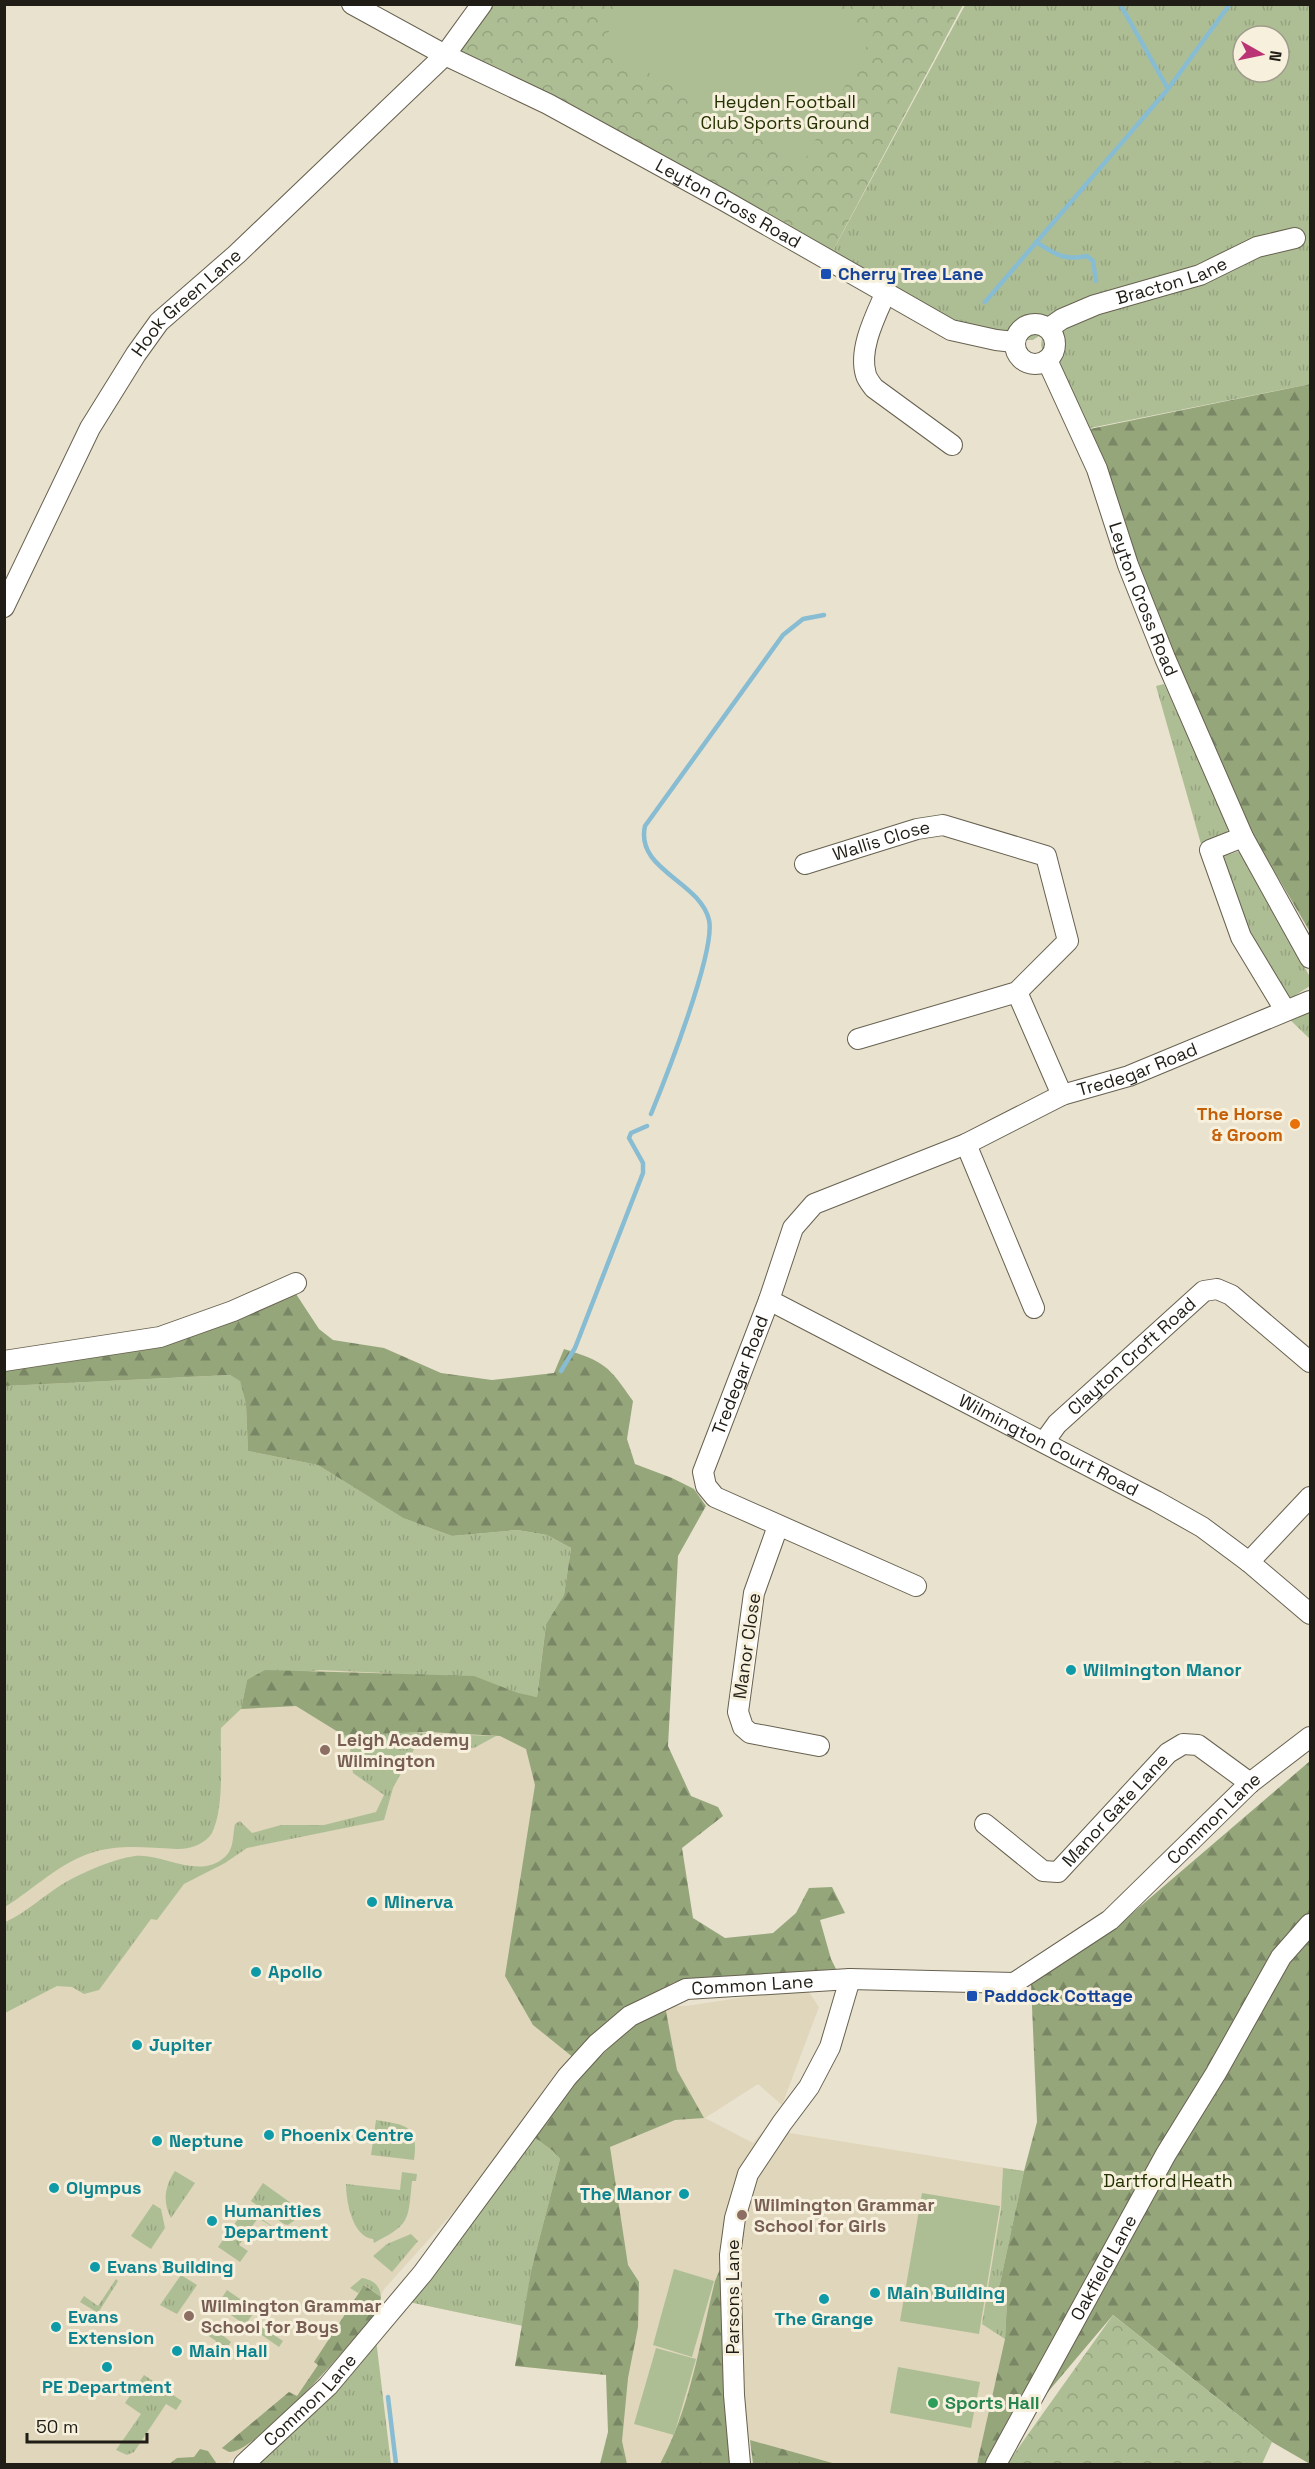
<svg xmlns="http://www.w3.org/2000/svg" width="1315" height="2469" viewBox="0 0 1315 2469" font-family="'Space Grotesk',sans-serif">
<defs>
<pattern id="grass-tufts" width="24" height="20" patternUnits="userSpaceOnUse" patternTransform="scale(1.5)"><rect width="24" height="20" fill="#aebe94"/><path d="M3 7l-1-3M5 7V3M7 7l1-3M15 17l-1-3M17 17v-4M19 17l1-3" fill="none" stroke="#95a37f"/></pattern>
<pattern id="forest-firs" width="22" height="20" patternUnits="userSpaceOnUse" patternTransform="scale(1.5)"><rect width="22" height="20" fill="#95a67b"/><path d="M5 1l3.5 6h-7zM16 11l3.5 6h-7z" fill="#798764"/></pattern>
<pattern id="park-crowns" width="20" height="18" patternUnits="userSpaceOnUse" patternTransform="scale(1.5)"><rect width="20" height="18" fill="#aebe94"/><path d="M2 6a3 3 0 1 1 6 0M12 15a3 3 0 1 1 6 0" fill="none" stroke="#95a37f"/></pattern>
</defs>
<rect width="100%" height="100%" fill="#e9e2cf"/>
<path fill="#dfd6bb" d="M 5,1370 L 379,1392 L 641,1998 L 594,2030 L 569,2058 L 546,2087 L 509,2144 L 468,2196 L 385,2288 L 381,2294 L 379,2308 L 368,2324 L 296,2403 L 227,2464 L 5,2464 Z
M 806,1988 L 819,2007 L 782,2105 L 758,2084 L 705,2118 L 753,2143 L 765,2129 L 1024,2171 L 999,2288 L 1007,2301 L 1005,2339 L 977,2464 L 836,2464 L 750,2440 L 717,2435 L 670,2447 L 660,2464 L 620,2464 L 606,2375 L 515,2366 L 523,2326 L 404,2301 L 665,2006 L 686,2006 Z"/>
<path fill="url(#grass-tufts)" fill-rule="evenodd" d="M 965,5 L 1310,5 L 1310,384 L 1080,430 L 1045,360 L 1041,345 L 1042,338 L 1039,336 L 1033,340 L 996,340 L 966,333 L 829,258 ZM 1243,36 L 1279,36 L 1279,72 L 1243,72 Z
M 1164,684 L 1229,827 L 1225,836 L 1201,844 L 1156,686 Z
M 1240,851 L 1310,977 L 1310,986 L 1291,998 L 1287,998 L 1239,916 L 1220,857 Z
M 1310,1008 L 1310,1039 L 1286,1016 Z
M 230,1375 L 240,1380 L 246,1404 L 248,1451 L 318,1465 L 403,1518 L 452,1536 L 517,1530 L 547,1535 L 571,1548 L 564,1595 L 546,1624 L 537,1697 L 385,1673 L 320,1670 L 247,1680 L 241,1709 L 221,1728 C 220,1758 225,1806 212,1833 C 206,1844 188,1850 176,1849 C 147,1848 123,1844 94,1852 C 60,1862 34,1889 5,1907 L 5,1386 Z
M 382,1732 L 496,1736 L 474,1748 L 419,1740 L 393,1788 L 384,1820 L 247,1848 L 225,1863 L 184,1884 L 157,1920 L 151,1919 L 99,1990 L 84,1994 L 72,1987 L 57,1986 L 5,2013 L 5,1922 C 28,1912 45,1894 66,1882 C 86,1871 113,1859 135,1856 C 162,1853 196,1878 221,1860 C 235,1851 232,1838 235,1824 L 240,1821 L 252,1833 L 281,1825 L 324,1825 L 376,1812 L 384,1795 L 353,1773 L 350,1748 L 343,1735 Z
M 376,2120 C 406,2125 419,2125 414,2160 L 371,2155 Z
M 531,2135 L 553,2151 L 560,2159 L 531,2271 L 523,2326 L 404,2301 Z
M 1003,2168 L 1024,2171 L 999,2288 L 1007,2301 L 1005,2339 L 982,2324 L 1001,2209 Z
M 175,2171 L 195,2183 L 171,2218 C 162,2201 165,2186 175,2171 Z
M 402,2172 L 417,2174 L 416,2181 L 412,2181 C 408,2222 410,2224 374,2243 L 373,2239 C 352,2237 346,2200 346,2184 L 400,2190 Z
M 263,2183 L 305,2213 L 288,2225 L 284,2224 L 251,2201 Z
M 153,2204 L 161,2209 L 165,2228 L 151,2249 L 131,2236 Z
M 246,2208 L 279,2231 L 258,2218 L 239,2245 L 248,2251 L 240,2262 L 218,2247 Z
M 411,2234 L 418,2241 L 392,2272 L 373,2256 L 387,2244 Z
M 181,2275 L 197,2285 L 177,2314 L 160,2305 Z
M 362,2278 C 374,2280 380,2286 381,2297 L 365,2285 L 358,2293 L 350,2288 Z
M 116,2279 L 118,2281 L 98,2313 L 80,2302 L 84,2296 L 98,2306 Z
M 227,2290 L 256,2310 L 245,2325 L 217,2305 Z
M 253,2321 L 283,2341 L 279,2347 L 250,2327 Z
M 206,2322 L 231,2342 L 225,2351 L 215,2344 L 216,2341 L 200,2330 Z
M 375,2331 L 391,2464 L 245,2464 Z
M 144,2375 L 182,2401 L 176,2410 L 166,2404 L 134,2452 L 127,2455 L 116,2450 L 141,2414 L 125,2403 Z"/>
<path fill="url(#forest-firs)" d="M 1310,384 L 1310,932 L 1256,840 L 1172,657 L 1080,431 Z
M 296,1294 L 319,1329 L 333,1340 L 384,1348 L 441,1373 L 492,1380 L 554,1373 L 564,1349 C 605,1362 608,1365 633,1401 L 627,1439 L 635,1464 L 672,1478 L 694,1489 L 706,1506 L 678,1556 L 668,1746 L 691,1796 L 718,1807 L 723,1816 L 682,1848 L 693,1918 L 725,1938 L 773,1933 L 796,1913 L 809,1888 L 832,1887 L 845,1913 L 820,1920 L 831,1959 L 836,1969 L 675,1982 L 646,1997 L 574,2058 L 533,2025 L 505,1976 L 535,1785 L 526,1749 L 500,1736 L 428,1732 L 343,1735 L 296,1706 L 241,1709 L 247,1680 L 265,1670 L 474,1676 L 518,1693 L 537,1697 L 546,1624 L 564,1595 L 571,1548 L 547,1535 L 517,1530 L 452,1536 L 403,1518 L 318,1465 L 248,1451 L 246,1404 L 240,1381 L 230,1375 L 5,1386 L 5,1366 L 188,1332 Z
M 1310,1761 L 1310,2464 L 1272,2442 L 1113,2315 L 987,2464 L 977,2464 L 1005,2339 L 1007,2301 L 999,2288 L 1024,2171 L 1037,2122 L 1031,1983 L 1122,1922 Z
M 665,2006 L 677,2070 L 704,2118 L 675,2120 L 610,2147 L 628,2265 L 639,2282 L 638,2327 L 628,2378 L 622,2441 L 627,2464 L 600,2464 L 608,2432 L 606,2375 L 515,2366 L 531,2271 L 560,2159 L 553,2151 L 531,2135 L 566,2088 L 634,2025 Z
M 721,2267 L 724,2296 L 724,2395 L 734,2464 L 660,2464 C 690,2409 700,2342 715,2281 Z
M 364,2285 L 381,2297 L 379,2308 C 360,2335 257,2453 229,2452 L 222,2448 L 289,2392 L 297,2396 L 318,2365 L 314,2362 Z
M 750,2440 L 836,2464 L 753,2464 Z
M 200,2449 L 208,2451 L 217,2464 L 169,2464 L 177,2458 L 194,2457 Z"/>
<path fill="url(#park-crowns)" d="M 484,5 L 963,5 L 829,258 L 446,54 Z
M 1113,2315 L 1272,2442 L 1262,2464 L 1007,2464 Z"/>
<path fill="#aebe94" d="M 625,4 L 824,5 L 874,33 L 803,163 L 601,45 Z
M 922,2193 L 1000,2206 L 979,2334 L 900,2321 Z
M 674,2269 L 714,2281 L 692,2357 L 653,2345 Z
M 656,2348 L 696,2359 L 674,2435 L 634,2424 Z
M 898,2367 L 980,2382 L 971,2428 L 890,2413 Z"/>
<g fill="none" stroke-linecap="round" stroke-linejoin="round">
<path stroke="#87bcd2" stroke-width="4.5" d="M 1168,89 L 1230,4
M 1036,242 C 1056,254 1063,261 1087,256 L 1093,261 L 1096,281
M 985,302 L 1168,89 L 1120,4
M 651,1114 C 665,1080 716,951 709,920 C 700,881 635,870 645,826 L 783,635 L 803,619 L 824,615
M 561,1371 L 575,1348 L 643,1173 L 643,1163 L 629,1138 L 631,1133 L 647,1126
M 388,2397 L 396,2464"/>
<defs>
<g id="minor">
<path id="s1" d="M 352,4 L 445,55 L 548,104 L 725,201 L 951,330 L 996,340 L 1014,342"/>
<path d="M 886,292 C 876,315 858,349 866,375 C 867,379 871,384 874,388 L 952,445"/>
<circle cx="1035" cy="344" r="20"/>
<path id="s2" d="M 1049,328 L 1062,319 L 1095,305 L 1200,275 L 1257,247 L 1295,238"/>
<path id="s3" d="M 1047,360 L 1097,469 L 1128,565 L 1165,658 L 1243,837 L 1310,958"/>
<path id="s4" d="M 4,607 L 90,428 L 136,354 L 159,322 L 237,254 L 445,55 L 482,4"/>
<path d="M 1243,837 L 1210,850 L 1241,937 L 1285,1010"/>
<path id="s5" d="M 805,864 L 917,829 L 943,825 L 1046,856 L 1068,941 L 1017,992 L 858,1039"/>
<path d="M 1017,992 L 1062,1095"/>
<path d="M 966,1144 L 1034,1308"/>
<path id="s6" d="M 769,1300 L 1156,1501 L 1202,1527 L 1249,1562 L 1310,1614"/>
<path d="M 4,1361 L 160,1337 L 233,1311 L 296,1283"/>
<path id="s7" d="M 1044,1442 L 1057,1424 L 1204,1291 L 1217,1289 L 1231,1295 L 1310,1362"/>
<path d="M 778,1526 L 754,1593 L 738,1712 L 743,1727 L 750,1733 L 819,1746"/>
<path d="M 1249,1562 L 1310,1497"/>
<path id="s8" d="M 916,1586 L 715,1497 L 706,1486 L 703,1472 L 769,1300 L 793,1228 L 814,1204 L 966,1144 L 1062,1095 L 1129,1076 L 1310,1001"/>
<path id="s9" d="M 985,1824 L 1043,1871 L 1058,1872 L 1168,1753 L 1183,1744 L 1198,1745 L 1250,1783"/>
<path id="s10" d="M 244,2464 L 328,2386 L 423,2273 L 567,2077 L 597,2044 L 630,2016 L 686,1989 L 850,1979 L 1014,1983 L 1110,1920 L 1250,1783 L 1310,1737"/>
<path d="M 740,2464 L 734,2395 L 731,2293 L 730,2255 L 735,2218 L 748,2174 L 782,2123 L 809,2087 L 830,2047 L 850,1979"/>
<path id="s11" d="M 996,2464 L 1166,2154 L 1216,2073 L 1281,1957 L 1310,1924"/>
</g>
</defs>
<use href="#minor" stroke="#676150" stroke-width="22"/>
<use href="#minor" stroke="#fff" stroke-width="20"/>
</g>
<g fill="#1a4fb4" stroke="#f6f0dc" stroke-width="2">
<rect x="820" y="268" width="12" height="12" rx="3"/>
<rect x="966" y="1990" width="12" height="12" rx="3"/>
</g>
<circle fill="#e8710a" stroke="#f6f0dc" stroke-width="2" cx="1295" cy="1124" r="6"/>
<g fill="#0f9aa8" stroke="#f6f0dc" stroke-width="2">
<circle cx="1071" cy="1670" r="6"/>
<circle cx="372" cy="1902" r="6"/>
<circle cx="256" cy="1972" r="6"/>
<circle cx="137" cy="2045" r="6"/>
<circle cx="269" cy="2135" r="6"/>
<circle cx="157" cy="2141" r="6"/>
<circle cx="54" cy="2188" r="6"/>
<circle cx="684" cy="2194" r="6"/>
<circle cx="212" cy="2221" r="6"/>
<circle cx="95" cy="2267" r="6"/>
<circle cx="875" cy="2293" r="6"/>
<circle cx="824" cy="2299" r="6"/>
<circle cx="56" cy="2327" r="6"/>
<circle cx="177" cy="2351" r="6"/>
<circle cx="107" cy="2367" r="6"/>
</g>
<g fill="#8d6e63" stroke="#f6f0dc" stroke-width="2">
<circle cx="325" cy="1750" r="6"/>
<circle cx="742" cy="2215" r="6"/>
<circle cx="189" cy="2316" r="6"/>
</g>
<circle fill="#2e9e5b" stroke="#f6f0dc" stroke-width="2" cx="933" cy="2403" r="6"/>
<g text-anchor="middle" stroke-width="6" stroke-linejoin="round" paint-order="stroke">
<g font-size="18" fill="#233200" stroke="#f6f0dc">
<text x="785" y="108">Heyden Football<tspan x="785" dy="21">Club Sports Ground</tspan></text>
<text x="1168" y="2187">Dartford Heath</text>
</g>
<g font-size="18" fill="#1f1d15" stroke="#f6f0dc">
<text dy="6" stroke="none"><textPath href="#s1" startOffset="426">Leyton Cross Road</textPath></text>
<text dy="6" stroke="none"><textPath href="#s2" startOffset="132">Bracton Lane</textPath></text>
<text dy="6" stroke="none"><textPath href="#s4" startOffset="358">Hook Green Lane</textPath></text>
<text dy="6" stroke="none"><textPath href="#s3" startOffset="258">Leyton Cross Road</textPath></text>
<text dy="6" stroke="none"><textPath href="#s5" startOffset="80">Wallis Close</textPath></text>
<text dy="6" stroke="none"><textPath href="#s8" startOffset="891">Tredegar Road</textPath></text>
<text dy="6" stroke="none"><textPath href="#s7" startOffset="123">Clayton Croft Road</textPath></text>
<text dy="6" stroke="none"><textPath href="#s8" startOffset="352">Tredegar Road</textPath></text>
<text dy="6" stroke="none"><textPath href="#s6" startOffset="315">Wilmington Court Road</textPath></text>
<text transform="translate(747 1646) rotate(-82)" y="6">Manor Close</text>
<text dy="6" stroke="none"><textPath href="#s9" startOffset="174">Manor Gate Lane</textPath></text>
<text dy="6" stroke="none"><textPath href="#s10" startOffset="1244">Common Lane</textPath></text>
<text dy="6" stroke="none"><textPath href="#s10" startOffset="722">Common Lane</textPath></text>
<text dy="6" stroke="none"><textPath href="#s11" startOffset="224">Oakfield Lane</textPath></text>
<text transform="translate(733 2297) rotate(-90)" y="6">Parsons Lane</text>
<text dy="6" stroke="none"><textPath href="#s10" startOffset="92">Common Lane</textPath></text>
</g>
<g font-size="18" font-weight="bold" fill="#164399" stroke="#f6f0dc" text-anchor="start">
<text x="838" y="280">Cherry Tree Lane</text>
<text x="984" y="2002">Paddock Cottage</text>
</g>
<g font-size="18" font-weight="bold" fill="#c56008" stroke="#f6f0dc" text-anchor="end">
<text x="1283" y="1120">The Horse<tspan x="1283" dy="21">&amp; Groom</tspan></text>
</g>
<g font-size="18" font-weight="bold" fill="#0d838f" stroke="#f6f0dc" text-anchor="start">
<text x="1083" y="1676">Wilmington Manor</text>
<text x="384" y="1908">Minerva</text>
<text x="268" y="1978">Apollo</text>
<text x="149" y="2051">Jupiter</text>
<text x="281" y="2141">Phoenix Centre</text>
<text x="169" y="2147">Neptune</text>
<text x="66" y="2194">Olympus</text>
<text x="672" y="2200" text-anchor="end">The Manor</text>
<text x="224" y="2217">Humanities<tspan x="224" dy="21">Department</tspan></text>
<text x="107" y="2273">Evans Building</text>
<text x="887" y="2299">Main Building</text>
<text x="68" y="2323">Evans<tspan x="68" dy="21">Extension</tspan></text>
<text x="824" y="2325" text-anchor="middle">The Grange</text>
<text x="189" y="2357">Main Hall</text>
<text x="107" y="2393" text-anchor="middle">PE Department</text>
</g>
<g font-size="18" font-weight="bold" fill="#785e54" stroke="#f6f0dc" text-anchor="start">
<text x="337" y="1746">Leigh Academy<tspan x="337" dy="21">Wilmington</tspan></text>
<text x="754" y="2211">Wilmington Grammar<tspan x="754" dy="21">School for Girls</tspan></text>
<text x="201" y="2312">Wilmington Grammar<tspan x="201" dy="21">School for Boys</tspan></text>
</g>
<g font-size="18" font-weight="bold" fill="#27864d" stroke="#f6f0dc" text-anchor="start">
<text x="945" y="2409">Sports Hall</text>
</g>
</g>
<rect width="1315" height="2469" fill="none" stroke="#1f1d15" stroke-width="12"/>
<g transform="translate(1261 54) rotate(99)"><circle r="28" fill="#f6f0dc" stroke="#a09c8c" stroke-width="1.5"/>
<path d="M0-4.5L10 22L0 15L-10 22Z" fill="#bb3476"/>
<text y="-9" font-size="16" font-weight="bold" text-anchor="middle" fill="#1f1d15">N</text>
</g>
<path d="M27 2433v9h120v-9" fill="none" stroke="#1f1d15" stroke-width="3"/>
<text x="36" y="2433" font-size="18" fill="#1f1d15" stroke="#f6f0dc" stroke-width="4.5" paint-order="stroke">50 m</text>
</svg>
